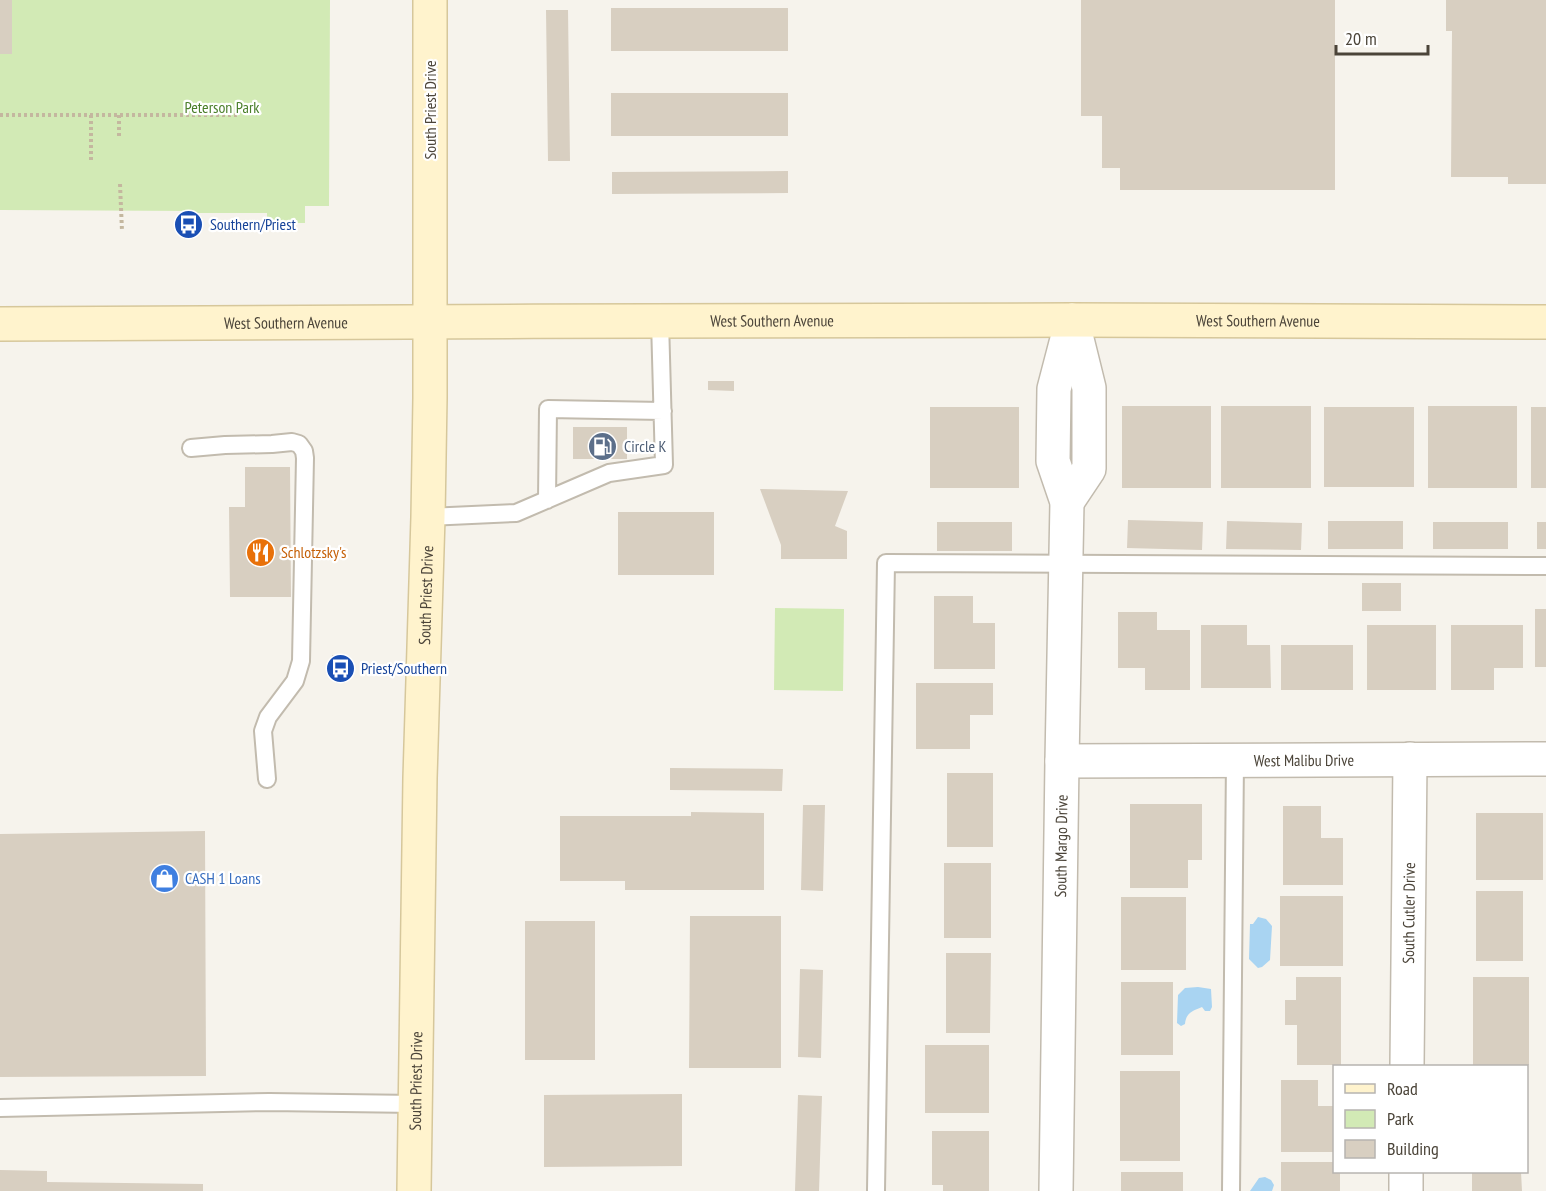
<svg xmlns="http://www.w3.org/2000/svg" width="1546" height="1191" viewBox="0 0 1546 1191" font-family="'PT Sans Narrow',sans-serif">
<rect width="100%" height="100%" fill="#f6f3ec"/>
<path fill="#d2eab5" d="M 0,0 L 330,0 L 329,206 L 305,206 L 305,223 L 267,223 L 267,213 L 195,213 L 194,211 L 0,210 Z
M 775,608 L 844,609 L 843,691 L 774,690 Z"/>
<path fill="#a9d4f2" d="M 1258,917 L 1266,919 L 1272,926 L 1270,960 L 1262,967 L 1258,968 L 1249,959 L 1250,924 L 1253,924 Z
M 1198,987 L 1211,989 L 1212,1007 L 1210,1011 L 1205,1011 L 1202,1007 C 1192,1011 1186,1013 1185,1024 L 1181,1026 L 1177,1023 L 1178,995 L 1185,988 Z
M 1265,1177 L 1271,1180 L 1274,1185 L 1272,1191 L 1250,1191 L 1259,1178 Z"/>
<path fill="#d8cfc1" d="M 0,0 L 12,0 L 12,54 L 0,54 Z
M 1081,0 L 1335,0 L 1335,190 L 1120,190 L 1120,168 L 1102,168 L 1102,116 L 1081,116 Z
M 1446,0 L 1546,0 L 1546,184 L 1508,184 L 1508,177 L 1451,177 L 1452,31 L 1446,31 Z
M 611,8 L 788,8 L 788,51 L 611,51 Z
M 546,10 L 568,10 L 570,161 L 548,161 Z
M 611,93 L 788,93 L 788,136 L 611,136 Z
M 788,171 L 788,193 L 612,194 L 612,172 Z
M 177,215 L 201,216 L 201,228 L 177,227 Z
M 708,381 L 734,381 L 734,391 L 708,390 Z
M 1122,406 L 1211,406 L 1211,488 L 1122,488 Z
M 1221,406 L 1311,406 L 1311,488 L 1221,488 Z
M 1428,406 L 1517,406 L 1517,488 L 1428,488 Z
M 930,407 L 1019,407 L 1019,488 L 930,488 Z
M 1324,407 L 1414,407 L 1414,487 L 1324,487 Z
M 1531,407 L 1546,407 L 1546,488 L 1531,488 Z
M 573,427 L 627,427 L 627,459 L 573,459 Z
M 245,467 L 290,467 L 291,597 L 230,597 L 229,507 L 245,507 Z
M 760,489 L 848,491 L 835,526 L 847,531 L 847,559 L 781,559 L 781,545 Z
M 618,512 L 714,512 L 714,575 L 618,575 Z
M 1128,520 L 1203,522 L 1202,550 L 1127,548 Z
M 1227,521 L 1302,523 L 1301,550 L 1226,549 Z
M 1328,521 L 1403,521 L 1403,549 L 1328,549 Z
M 937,522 L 1012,522 L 1012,551 L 937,551 Z
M 1433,522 L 1508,522 L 1508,549 L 1433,549 Z
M 1537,522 L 1546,522 L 1546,549 L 1537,549 Z
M 1362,583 L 1401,583 L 1401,611 L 1362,611 Z
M 934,596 L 973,596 L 973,623 L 995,623 L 995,669 L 934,669 Z
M 1535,609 L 1546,609 L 1546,667 L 1535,667 Z
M 1118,612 L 1157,612 L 1157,630 L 1190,630 L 1190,690 L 1145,690 L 1145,668 L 1118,668 Z
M 1201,625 L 1247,625 L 1247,645 L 1270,645 L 1271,688 L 1201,688 Z
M 1367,625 L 1436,625 L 1436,690 L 1367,690 Z
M 1451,625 L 1523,625 L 1523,668 L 1494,668 L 1494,690 L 1451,690 Z
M 1281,645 L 1353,645 L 1353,690 L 1281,690 Z
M 332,655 L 345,655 L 345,679 L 332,679 Z
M 916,683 L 993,683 L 993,715 L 970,715 L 970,749 L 916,749 Z
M 670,768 L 783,769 L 782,791 L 670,790 Z
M 947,773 L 993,773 L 993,847 L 947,847 Z
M 1130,804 L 1202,804 L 1202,860 L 1188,860 L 1188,888 L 1130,888 Z
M 803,805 L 825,805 L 823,891 L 801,890 Z
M 1283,806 L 1321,806 L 1321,838 L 1343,838 L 1343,885 L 1283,885 Z
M 691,812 L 764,813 L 764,890 L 625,890 L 625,881 L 560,881 L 560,816 L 691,816 Z
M 1476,813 L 1543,813 L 1543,880 L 1476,880 Z
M 205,831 L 206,1076 L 0,1077 L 0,834 Z
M 944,863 L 991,863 L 991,938 L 944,938 Z
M 1476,891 L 1523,891 L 1523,961 L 1476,961 Z
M 1280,896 L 1343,896 L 1343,966 L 1280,966 Z
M 1121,897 L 1186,897 L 1186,970 L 1121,970 Z
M 690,916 L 781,916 L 781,1068 L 689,1068 Z
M 525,921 L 595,921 L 595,1060 L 525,1060 Z
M 946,953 L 991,953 L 990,1033 L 946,1033 Z
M 800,969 L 823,970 L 821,1058 L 798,1057 Z
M 1296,977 L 1341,977 L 1341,1065 L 1297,1065 L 1297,1025 L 1285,1025 L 1285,1000 L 1296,1000 Z
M 1473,977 L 1529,977 L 1529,1065 L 1473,1065 Z
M 1121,982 L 1173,982 L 1173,1055 L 1121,1055 Z
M 925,1045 L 989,1045 L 989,1113 L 925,1113 Z
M 1120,1071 L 1180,1071 L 1180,1161 L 1120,1161 Z
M 1281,1080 L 1318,1080 L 1318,1106 L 1334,1106 L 1334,1152 L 1281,1152 Z
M 682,1094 L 682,1166 L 544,1167 L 544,1095 Z
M 798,1095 L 822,1096 L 819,1191 L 795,1191 Z
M 932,1131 L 989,1131 L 989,1191 L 943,1191 L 943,1185 L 932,1185 Z
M 1281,1162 L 1334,1162 L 1334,1172 L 1340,1172 L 1340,1191 L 1281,1191 Z
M 0,1170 L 47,1171 L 47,1182 L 203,1184 L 203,1191 L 0,1191 Z
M 1121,1172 L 1183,1172 L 1183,1191 L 1121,1191 Z
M 1472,1172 L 1521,1172 L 1522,1191 L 1472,1191 Z"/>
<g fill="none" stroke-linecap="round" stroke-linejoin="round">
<defs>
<path id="lane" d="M 191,448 L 225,445 L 272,444 L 292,442 L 299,444 L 304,451 L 305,458 L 301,661 L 295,681 L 268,717 L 263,731 L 267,779
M 547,500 L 548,409 L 663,411
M 428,517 L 516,513 L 609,473 L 664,465 L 660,321
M 0,1108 L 269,1102 L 416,1104
M 876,1191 L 886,563 L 1546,566
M 1231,1191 L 1235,760"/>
<g id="street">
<path d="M 1067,502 L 1089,469 L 1089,388 L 1073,323"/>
<path id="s1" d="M 1062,761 L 1546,759"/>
<path id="s2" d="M 1407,1066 L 1410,759"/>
<path id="s3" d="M 1056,1191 L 1062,761 L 1067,502 L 1053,461 L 1054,389 L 1072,320"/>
<path d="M 1406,1191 L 1406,1172"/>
</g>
<g id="secondary">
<path id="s4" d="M 0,324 C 357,322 715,320 1072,320 C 1230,320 1388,321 1546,322"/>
<path id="s5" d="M 414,1191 L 420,778 L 428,517 L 430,398 L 430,0"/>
</g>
</defs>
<use href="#lane" stroke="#c2bbae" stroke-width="20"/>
<use href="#street" stroke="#c2bbae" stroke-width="36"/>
<use href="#secondary" stroke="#d6c79b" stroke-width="36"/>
<path stroke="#c4b79f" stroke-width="4" stroke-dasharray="3 3" stroke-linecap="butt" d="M 0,115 L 239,115
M 91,115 L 91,161
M 119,115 L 119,138
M 120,184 L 122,231"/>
<use href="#lane" stroke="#fff" stroke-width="16"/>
<use href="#street" stroke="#fff" stroke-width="33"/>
<use href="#secondary" stroke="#fff3cd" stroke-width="33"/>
</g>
<defs>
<symbol id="bus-disc" viewBox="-11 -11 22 22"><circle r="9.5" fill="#1a4fb4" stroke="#fff"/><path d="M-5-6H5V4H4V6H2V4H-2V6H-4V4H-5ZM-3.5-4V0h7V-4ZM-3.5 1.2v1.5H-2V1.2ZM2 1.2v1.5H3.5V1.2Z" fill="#fff"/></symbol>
<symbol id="fuel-disc" viewBox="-11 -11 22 22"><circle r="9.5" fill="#5c6f8a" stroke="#fff"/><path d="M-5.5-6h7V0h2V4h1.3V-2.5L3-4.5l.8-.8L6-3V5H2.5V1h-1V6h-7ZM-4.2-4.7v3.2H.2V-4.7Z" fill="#fff"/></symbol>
<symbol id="restaurant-disc" viewBox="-11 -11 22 22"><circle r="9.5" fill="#e8710a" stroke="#fff"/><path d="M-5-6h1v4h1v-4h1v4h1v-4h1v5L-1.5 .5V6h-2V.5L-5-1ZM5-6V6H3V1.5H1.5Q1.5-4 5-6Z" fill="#fff"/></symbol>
<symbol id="shop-disc" viewBox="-11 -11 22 22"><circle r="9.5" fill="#3f7fe0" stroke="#fff"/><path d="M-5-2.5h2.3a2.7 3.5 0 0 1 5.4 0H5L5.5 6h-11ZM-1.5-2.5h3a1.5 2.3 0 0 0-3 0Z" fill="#fff"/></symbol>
</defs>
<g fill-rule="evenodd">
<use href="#bus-disc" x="172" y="208" width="33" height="33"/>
<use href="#fuel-disc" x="586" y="430" width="33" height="33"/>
<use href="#restaurant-disc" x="244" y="536" width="33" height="33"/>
<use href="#bus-disc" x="324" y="652" width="33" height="33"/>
<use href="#shop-disc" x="148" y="862" width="33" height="33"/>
</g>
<g text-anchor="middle" stroke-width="4.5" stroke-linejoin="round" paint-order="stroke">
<g font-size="16" fill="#4a7f2a" stroke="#fff">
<text x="222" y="113">Peterson Park</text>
</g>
<g font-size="16" fill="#4b4439" stroke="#fff">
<text transform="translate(430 110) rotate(-90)" y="6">South Priest Drive</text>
<text dy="6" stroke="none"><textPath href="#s4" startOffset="1258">West Southern Avenue</textPath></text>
<text dy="6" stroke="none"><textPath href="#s4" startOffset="772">West Southern Avenue</textPath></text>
<text dy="6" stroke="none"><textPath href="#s4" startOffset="286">West Southern Avenue</textPath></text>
<text dy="6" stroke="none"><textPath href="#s5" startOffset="596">South Priest Drive</textPath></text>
<text dy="6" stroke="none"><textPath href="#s1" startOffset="242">West Malibu Drive</textPath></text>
<text dy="6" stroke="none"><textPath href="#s3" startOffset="345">South Margo Drive</textPath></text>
<text dy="6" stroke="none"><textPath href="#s2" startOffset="153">South Cutler Drive</textPath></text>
<text dy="6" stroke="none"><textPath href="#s5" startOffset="110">South Priest Drive</textPath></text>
</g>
<g font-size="16" fill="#164399" stroke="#fff" text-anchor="start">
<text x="210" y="230">Southern/Priest</text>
<text x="361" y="674">Priest/Southern</text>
</g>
<g font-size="16" fill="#4e5e75" stroke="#fff" text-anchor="start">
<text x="624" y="452">Circle K</text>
</g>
<g font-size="16" fill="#c56008" stroke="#fff" text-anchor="start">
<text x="281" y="558">Schlotzsky's</text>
</g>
<g font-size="16" fill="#366cbe" stroke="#fff" text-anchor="start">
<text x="185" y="884">CASH 1 Loans</text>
</g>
</g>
<rect x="1333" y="1065" width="195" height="108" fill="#ffffff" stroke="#b7b4b0" stroke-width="1.5"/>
<rect x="1345" y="1084" width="30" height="9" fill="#fff3cd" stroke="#b7b4b0" stroke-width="1.5"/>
<text x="1387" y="1095" font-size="18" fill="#4b4439">Road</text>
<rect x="1345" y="1110" width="30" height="18" fill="#d2eab5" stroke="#b7b4b0" stroke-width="1.5"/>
<text x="1387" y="1125" font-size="18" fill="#4b4439">Park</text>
<rect x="1345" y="1140" width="30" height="18" fill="#d8cfc1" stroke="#b7b4b0" stroke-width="1.5"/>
<text x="1387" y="1155" font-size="18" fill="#4b4439">Building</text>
<path d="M1336 45v9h92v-9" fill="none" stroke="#4b4439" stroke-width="3"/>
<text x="1345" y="45" font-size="18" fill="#4b4439" stroke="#ffffff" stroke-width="4.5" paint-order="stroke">20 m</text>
</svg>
